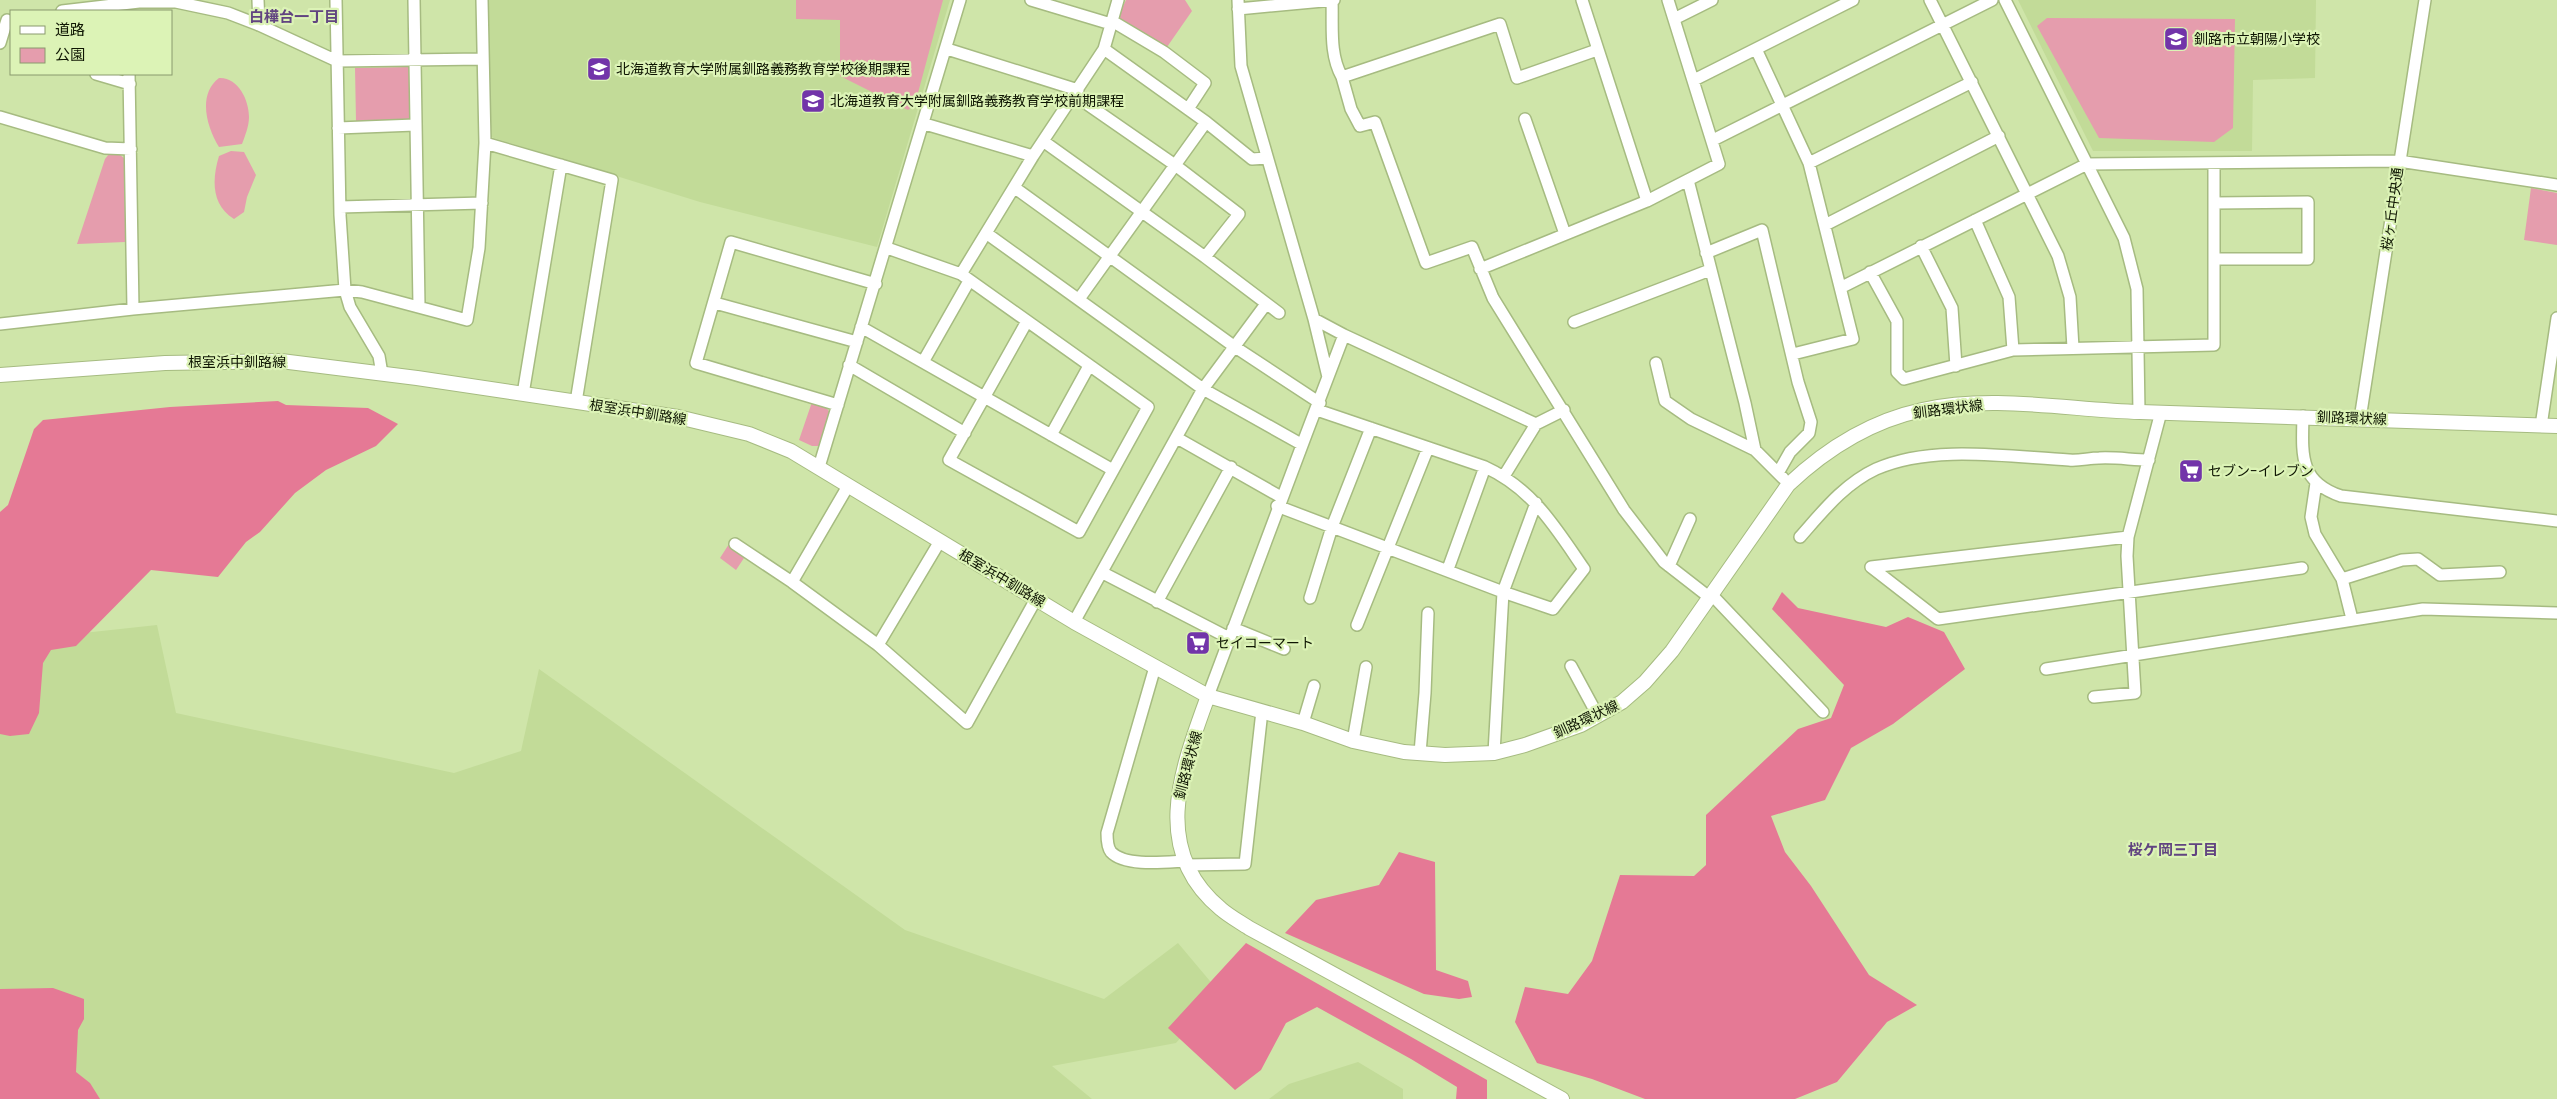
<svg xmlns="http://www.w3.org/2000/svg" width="2557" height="1099" viewBox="0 0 2557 1099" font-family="Poppins,'Noto Sans JP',sans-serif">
<rect width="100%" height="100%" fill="#cfe5a9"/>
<path fill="#c2db98" d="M 488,0 L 950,0 L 877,247 L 700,202 L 491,137 Z
M 2018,0 L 2316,0 L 2315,78 L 2253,80 L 2252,151 L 2093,151 Z
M 157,625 L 176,713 L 454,773 L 521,751 L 539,669 L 905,930 L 1104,999 L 1178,943 L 1220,993 L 1176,1043 L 1052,1066 L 1092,1099 L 57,1099 L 0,1076 L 0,642 Z
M 1358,1062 L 1403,1089 L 1403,1099 L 1269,1099 L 1289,1084 Z"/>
<path fill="#e59dad" d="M 796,0 L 943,0 L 915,104 L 908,110 L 840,76 L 840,20 L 796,19 Z
M 1126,0 L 1185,0 L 1192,11 L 1167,47 L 1118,17 Z
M 2047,18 L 2235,19 L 2233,128 L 2214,142 L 2099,138 L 2037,26 Z
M 409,67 L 410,120 L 356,121 L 355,68 Z
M 219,78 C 238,77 249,100 249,117 C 249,126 245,136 242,144 L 219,147 C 207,127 197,95 219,78 Z
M 231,151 L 244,152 L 256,175 L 247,197 L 244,212 L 234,219 C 211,205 212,179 219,156 Z
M 109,154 L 119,154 L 125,159 L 125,242 L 77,244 L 105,159 Z
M 2531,188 L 2557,193 L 2557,245 L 2524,240 Z
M 812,402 L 825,406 L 831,414 L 819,446 L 812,446 L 799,440 Z
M 729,544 L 746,555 L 736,570 L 720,558 Z"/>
<path fill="#e57995" d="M 278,401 L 286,405 L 368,408 L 398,424 L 376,446 L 326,470 L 295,493 L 260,532 L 246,542 L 218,577 L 151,570 L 76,646 L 51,650 L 43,663 L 39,713 L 29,734 L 10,736 L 0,734 L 0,512 L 8,505 L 34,429 L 43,420 L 170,407 Z
M 1782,592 L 1798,608 L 1886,627 L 1908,617 L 1944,632 L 1965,669 L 1893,724 L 1851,748 L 1825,800 L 1771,816 L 1785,852 L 1811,886 L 1869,975 L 1917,1005 L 1887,1022 L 1837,1082 L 1795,1099 L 1645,1099 L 1592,1079 L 1537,1063 L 1515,1022 L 1525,987 L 1568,994 L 1592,961 L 1620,875 L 1694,876 L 1706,865 L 1706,815 L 1798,729 L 1831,718 L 1844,685 L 1772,609 Z
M 1399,852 L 1435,862 L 1436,970 L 1468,981 L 1472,997 L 1459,999 L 1424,994 L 1285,933 L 1316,900 L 1379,885 Z
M 1246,943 L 1487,1080 L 1487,1099 L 1456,1099 L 1457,1087 L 1411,1059 L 1317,1007 L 1286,1023 L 1261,1070 L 1235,1090 L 1168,1028 Z
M 53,988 L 84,999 L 84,1019 L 78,1030 L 76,1072 L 90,1083 L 100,1099 L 0,1099 L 0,989 Z"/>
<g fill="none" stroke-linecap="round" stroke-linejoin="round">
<defs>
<path id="minor" d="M 258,0 L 259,25
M 336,0 L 340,215 L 345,290 L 350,307 L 379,356 L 382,374
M 414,0 L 419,306
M 1031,0 L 1111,24
M 1238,0 L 1241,66 L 1314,319 L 1328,377
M 1332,0 C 1333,26 1329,54 1342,77 L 1500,24 L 1517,78 L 1597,50
M 1582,0 L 1647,201
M 1930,0 L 2058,256 L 2070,297 L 2073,348
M 2005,0 L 2124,238 L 2137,289 L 2139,412
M 1238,9 L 1334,0
M 62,11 L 139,2 L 176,2 L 228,13 L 259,25 L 337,61 L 482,59
M 1674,19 L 1712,0
M 1112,21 L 1164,52 L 1205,83 L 1188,109
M 0,43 L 7,20
M 947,49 L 1078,90
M 1104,49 L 1206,122 L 1252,159 L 1267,158
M 1756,49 L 1809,163 L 1853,339 L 1793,354
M 96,74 L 130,84
M 129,74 L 133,309
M 1342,77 L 1351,109 L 1360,126 L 1375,122 L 1426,263 L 1472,247 L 1493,298 L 1624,510 L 1664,562 L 1709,597
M 1694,80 L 1853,0
M 1074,95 L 1175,165 L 1239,214 L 1205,257
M 0,117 L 105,148 L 131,149
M 1525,119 L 1565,234
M 925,124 L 1033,156
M 338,128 L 415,125
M 1713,140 L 1992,0
M 1043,141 L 1205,257 L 1279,313
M 485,143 L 612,180 L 576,402
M 1809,163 L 1972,82
M 1688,180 L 1745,403 L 1755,450
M 1015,188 L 1235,347 L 1320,403
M 2214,203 L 2308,202 L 2308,259 L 2215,259
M 340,207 L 482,203
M 1975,220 L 2009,297 L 2013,350
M 1825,225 L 1999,136
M 986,233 L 1203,389 L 1301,444
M 1921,246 L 1952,308 L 1956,366
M 887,248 L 961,274 L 1148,407 L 1079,532 L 949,460 L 1026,323
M 1706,253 L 1762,230 L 1798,382 L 1811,422 L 1809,433 L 1790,452 L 1778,473
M 1480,269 L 1647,201 L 1719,164 L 1668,0
M 1870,272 L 1897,321 L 1897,372 L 1904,379 L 2013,350 L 2214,345 L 2214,163
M 961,274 L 1033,156 L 1104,49 L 1118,0
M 1842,287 L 2087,164 L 2399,161 L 2557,185
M 1079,299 L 1206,122
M 715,303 L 857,342
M 1314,319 L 1344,335 L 1536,424
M 1574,322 L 1710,270
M 0,324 L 133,309 L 345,290 L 362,292 L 467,320 L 479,248 L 485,143 L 482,0
M 861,327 L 1113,470
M 923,362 L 969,281
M 1656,363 L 1665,401 L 1691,419 L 1755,450 L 1783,478
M 849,365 L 965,433
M 523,394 L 561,165
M 838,405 L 696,363 L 731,242 L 876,284
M 2303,416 C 2302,455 2299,482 2341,496 L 2557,521
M 2360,419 L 2425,0
M 2541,426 L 2557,318
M 1051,435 L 1089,366
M 1177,438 L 1281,497
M 819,467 L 960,0
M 1504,476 L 1536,424 L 1564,410
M 2316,483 L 2311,517 L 2315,534 L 2342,579 L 2352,619
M 1277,506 L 1503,592 L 1553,609 L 1584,569 C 1555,527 1533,489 1485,467 L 1317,410
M 1800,537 C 1823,511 1844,484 1876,469 C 1932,444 2010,457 2069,460 C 2079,461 2089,458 2099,458 C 2116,457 2133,460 2149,460
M 2128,537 L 1871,567 L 1938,619 L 2302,568
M 735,544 L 792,582 L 878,645 L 967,723 L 1036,599
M 1669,566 L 1690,519
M 1448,569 L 1485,467
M 1103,573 L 1229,638
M 2342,579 L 2402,560 L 2418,559 L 2440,575 L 2500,572
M 792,582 L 848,486
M 1711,594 L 1823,712
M 1310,598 L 1332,527 L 1371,428
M 1157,602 L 1231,467
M 1074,622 L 1203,389 L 1266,304
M 1357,625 L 1428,448
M 1233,628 L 1284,649
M 878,645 L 940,541
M 1571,666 L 1598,716
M 1155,667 L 1107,833 C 1107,839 1107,847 1111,852 C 1125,867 1166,862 1184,861
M 2046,669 L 2423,609 L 2557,613
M 1208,696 C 1253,575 1298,455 1344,335
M 2094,697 L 2135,693 L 2127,556 L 2128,537 L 2161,412
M 1303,723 L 1314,686
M 1353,741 L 1366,667
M 1420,753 L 1425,693 L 1428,613
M 1494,753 L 1503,592 L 1536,503
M 1186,865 L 1245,864 L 1262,711"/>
<path id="major" d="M 0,375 L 165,363 L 281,361 L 417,378 L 678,417 L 749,434 L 791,451 L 1074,622 L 1208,696 L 1303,723 L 1353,741 L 1404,752 L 1445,755 L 1494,753 L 1525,745 L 1581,725 L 1622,702 L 1645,682 L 1672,651 L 1788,485 C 1825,450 1871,421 1922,410 C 1992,394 2069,410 2140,412 C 2279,416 2418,421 2557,426
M 1208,696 C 1182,768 1149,850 1221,909 C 1229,916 1240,922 1249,928 L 1562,1099"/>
</defs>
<use href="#minor" stroke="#a6bb81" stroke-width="14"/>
<use href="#major" stroke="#a6bb81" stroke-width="16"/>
<use href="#minor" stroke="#fff" stroke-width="11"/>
<use href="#major" stroke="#fff" stroke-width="14"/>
</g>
<defs>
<symbol id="school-square" viewBox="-11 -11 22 22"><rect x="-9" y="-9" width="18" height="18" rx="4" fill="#7234a9" stroke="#dcf3b6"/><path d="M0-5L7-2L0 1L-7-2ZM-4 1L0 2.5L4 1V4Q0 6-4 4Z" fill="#fff"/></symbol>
<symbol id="supermarket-square" viewBox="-11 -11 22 22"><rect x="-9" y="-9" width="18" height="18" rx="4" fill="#7234a9" stroke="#dcf3b6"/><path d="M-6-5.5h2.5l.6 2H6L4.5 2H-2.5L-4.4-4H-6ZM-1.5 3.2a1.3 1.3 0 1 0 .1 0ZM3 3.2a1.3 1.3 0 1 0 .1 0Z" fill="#fff"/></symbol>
</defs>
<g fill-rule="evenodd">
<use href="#school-square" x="2162" y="25" width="28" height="28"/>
<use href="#school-square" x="585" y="55" width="28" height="28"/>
<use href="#school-square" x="799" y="87" width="28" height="28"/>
<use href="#supermarket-square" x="2177" y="457" width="28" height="28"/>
<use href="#supermarket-square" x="1184" y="629" width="28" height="28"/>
</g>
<g text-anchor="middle" stroke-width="4.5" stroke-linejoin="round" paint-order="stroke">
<g font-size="14" fill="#0e1502" stroke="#dcf3b6" text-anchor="start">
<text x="2194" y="44">釧路市立朝陽小学校</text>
<text x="616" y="74">北海道教育大学附属釧路義務教育学校後期課程</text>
<text x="830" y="106">北海道教育大学附属釧路義務教育学校前期課程</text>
<text x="2208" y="476">セブン-イレブン</text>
<text x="1216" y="648">セイコーマート</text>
</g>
<g font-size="14" fill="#0e1502" stroke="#dcf3b6">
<text transform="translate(2392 209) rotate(-82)" y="5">桜ヶ丘中央通</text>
<text x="237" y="367">根室浜中釧路線</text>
<text transform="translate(1948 409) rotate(-7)" y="5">釧路環状線</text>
<text transform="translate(638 412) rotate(9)" y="5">根室浜中釧路線</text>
<text transform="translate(2352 418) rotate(2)" y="5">釧路環状線</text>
<text transform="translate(1002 578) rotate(31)" y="5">根室浜中釧路線</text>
<text transform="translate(1586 719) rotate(-25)" y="5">釧路環状線</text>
<text transform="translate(1188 765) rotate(-75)" y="5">釧路環状線</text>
</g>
<g font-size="15" font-weight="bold" fill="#614480" stroke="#dcf3b6">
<text x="294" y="22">白樺台一丁目</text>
<text x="2173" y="855">桜ケ岡三丁目</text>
</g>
</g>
<rect x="10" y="10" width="162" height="65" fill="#dcf3b6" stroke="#8a9a6e"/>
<rect x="20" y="26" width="25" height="8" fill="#ffffff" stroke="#8a9a6e"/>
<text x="55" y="35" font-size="15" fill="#0e1502">道路</text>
<rect x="20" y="48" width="25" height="15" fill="#e59dad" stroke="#8a9a6e"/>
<text x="55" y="60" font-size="15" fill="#0e1502">公園</text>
</svg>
